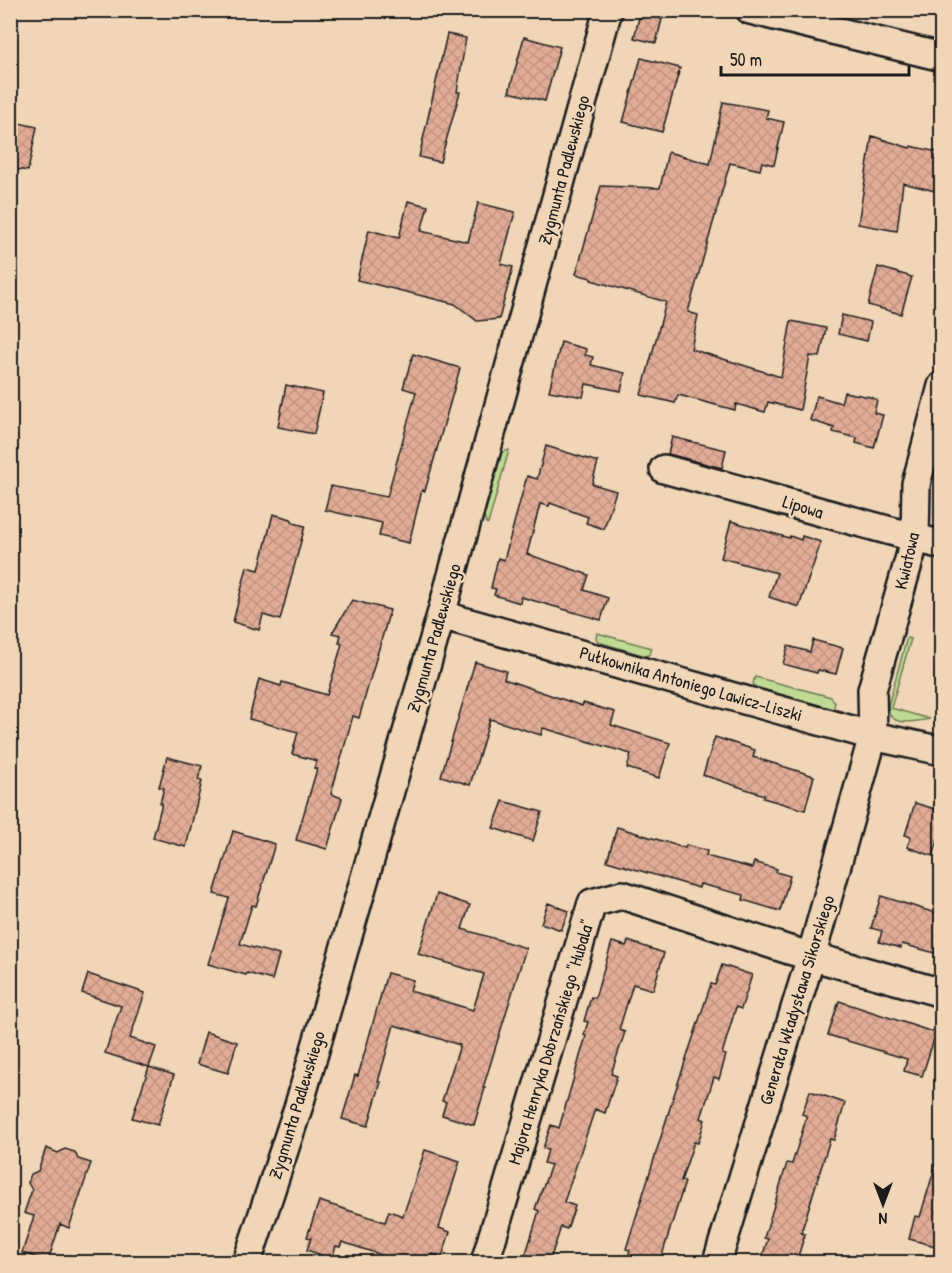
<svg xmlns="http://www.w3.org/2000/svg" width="952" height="1273" viewBox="0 0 952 1273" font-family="'Patrick Hand',sans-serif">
<defs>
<pattern id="building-cross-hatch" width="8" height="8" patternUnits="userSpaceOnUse" patternTransform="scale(1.5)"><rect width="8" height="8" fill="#e1ac96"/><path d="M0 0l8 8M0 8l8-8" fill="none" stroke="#c09381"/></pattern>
</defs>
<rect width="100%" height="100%" fill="#f0d6b7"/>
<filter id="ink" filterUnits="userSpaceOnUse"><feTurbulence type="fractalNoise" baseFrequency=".0167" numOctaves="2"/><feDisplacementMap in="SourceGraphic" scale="12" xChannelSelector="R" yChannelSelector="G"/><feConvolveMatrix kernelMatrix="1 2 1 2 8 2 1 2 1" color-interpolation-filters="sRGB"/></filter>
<g filter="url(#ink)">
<path fill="#ecc9ad" d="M 880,11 L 941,11 L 941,25 Z"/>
<path fill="#bfda92" stroke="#6e7b57" stroke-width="1.5" d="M 509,450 L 488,524 L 486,523 L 484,517 L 502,452 Z
M 597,633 L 652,648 L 650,654 L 646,656 L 598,642 L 596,638 Z
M 907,638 L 911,639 L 891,708 L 930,719 C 916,721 888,729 888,706 Z
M 755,677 L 831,697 L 835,703 L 833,710 L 755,688 L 753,683 Z"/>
<path fill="url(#building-cross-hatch)" stroke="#1c1c1c" stroke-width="1.5" d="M 640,14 L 662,19 L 656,43 L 634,38 Z
M 447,34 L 466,38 L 457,92 L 460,92 L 440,162 L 419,157 Z
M 524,37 L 560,47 L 545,101 L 509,92 Z
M 641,58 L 680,68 L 662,132 L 623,122 Z
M 723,102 L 768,110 L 766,118 L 784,122 L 774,165 L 762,162 L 760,170 L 730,163 L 688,312 L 698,315 L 691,349 L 781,377 L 791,321 L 826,328 L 820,357 L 810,356 L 800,410 L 768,402 L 765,412 L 736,404 L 735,410 L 678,395 L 675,403 L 641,395 L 666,302 L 591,280 L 591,278 L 576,274 L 601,186 L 660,188 L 668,152 L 710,164 Z
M 10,121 L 37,127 L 28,171 L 10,168 Z
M 872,136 L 910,148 L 911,146 L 942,153 L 942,182 L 938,181 L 935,191 L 903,183 L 897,231 L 858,224 Z
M 408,201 L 428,206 L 421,231 L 468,242 L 478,203 L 515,212 L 501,264 L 513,267 L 499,319 L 477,321 L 455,304 L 357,280 L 369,230 L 399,238 Z
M 878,267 L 912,277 L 901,314 L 868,305 Z
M 842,315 L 871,322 L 867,341 L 838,334 Z
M 561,342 L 586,349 L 585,355 L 593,357 L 591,365 L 625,373 L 621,391 L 586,384 L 583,397 L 549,391 Z
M 413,354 L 460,368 L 425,491 L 422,490 L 409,543 L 379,536 L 382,523 L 325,510 L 331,486 L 387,497 L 416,392 L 403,388 Z
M 286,385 L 323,393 L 314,434 L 278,427 Z
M 844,392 L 870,397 L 877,400 L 874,413 L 883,415 L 874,448 L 856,443 L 857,438 L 833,432 L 834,428 L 810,420 L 817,396 L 841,403 Z
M 672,437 L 726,450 L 722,468 L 668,454 Z
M 546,446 L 598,462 L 592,484 L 616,491 L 604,529 L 586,523 L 588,517 L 550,503 L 549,506 L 540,504 L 527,554 L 589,575 L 584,590 L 608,598 L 601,620 L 521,597 L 520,603 L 494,595 L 496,589 L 491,588 L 498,558 L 504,560 L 527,476 L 537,479 Z
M 273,514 L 291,519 L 294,523 L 305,526 L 280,620 L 263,615 L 259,630 L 233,622 L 247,567 L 259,570 Z
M 731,521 L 789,538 L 790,536 L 801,540 L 802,536 L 821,542 L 799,607 L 769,597 L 777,573 L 721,558 Z
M 352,600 L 390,610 L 359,718 L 353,716 L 331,794 L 342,798 L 327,849 L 296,840 L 317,769 L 314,768 L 317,761 L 292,754 L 298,732 L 249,719 L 259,679 L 281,686 L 282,682 L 327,695 L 342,644 L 339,643 L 341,635 L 332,633 Z
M 813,640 L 843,648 L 836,674 L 818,670 L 817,673 L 783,664 L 788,646 L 810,652 Z
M 475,662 L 506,671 L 504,679 L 582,706 L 583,703 L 615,712 L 611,725 L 670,743 L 659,778 L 627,768 L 631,754 L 543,728 L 541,735 L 490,719 L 470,785 L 441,776 Z
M 715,737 L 755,750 L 753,757 L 814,776 L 805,810 L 763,798 L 764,795 L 703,775 Z
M 167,757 L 202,766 L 198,780 L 202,781 L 186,847 L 153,838 L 162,803 L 160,803 L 164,788 L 159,787 Z
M 503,801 L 542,812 L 533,841 L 493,828 Z
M 915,803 L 942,811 L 942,829 L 933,856 L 907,847 L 911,837 L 905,835 Z
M 617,827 L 685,848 L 686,845 L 707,851 L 706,856 L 752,868 L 754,862 L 777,869 L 776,872 L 790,876 L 780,911 L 743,900 L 744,895 L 700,884 L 699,888 L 607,861 Z
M 233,831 L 275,844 L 256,906 L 252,905 L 240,944 L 279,955 L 272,980 L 247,973 L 246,975 L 208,964 L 229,898 L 214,894 Z
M 437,894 L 470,905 L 462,929 L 526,948 L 483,1088 L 485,1088 L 474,1125 L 442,1115 L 446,1102 L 442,1101 L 460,1045 L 394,1025 L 378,1082 L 381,1082 L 368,1126 L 342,1119 L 355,1075 L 358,1076 L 387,973 L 413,980 L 410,991 L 473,1010 L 484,974 L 418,954 Z
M 881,896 L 942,915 L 942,955 L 902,944 L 901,948 L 879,942 L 882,931 L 871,928 Z
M 548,903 L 569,911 L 561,930 L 541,923 Z
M 628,941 L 664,953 L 653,990 L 633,984 L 619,1030 L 625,1032 L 611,1074 L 617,1076 L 605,1113 L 595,1109 L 564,1202 L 575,1206 L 567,1229 L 561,1227 L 549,1263 L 523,1263 L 539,1211 L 535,1209 L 551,1165 L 544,1163 L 548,1150 L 543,1148 L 551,1125 L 559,1128 L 586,1036 L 584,1035 L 588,1022 L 584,1021 L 591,997 L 595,998 L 612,942 L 626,946 Z
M 722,965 L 752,975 L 741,1009 L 736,1007 L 722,1054 L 726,1055 L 719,1079 L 714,1077 L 701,1118 L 705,1120 L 698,1143 L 694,1142 L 681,1181 L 685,1182 L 667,1239 L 661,1259 L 656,1257 L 654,1263 L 626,1263 L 630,1250 L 626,1249 L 674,1095 L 711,984 L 715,985 Z
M 88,974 L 145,993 L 130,1038 L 156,1047 L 149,1067 L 105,1053 L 121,1006 L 82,993 Z
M 839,1001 L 936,1033 L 922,1076 L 904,1071 L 907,1059 L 828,1035 Z
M 206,1032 L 237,1042 L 228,1073 L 197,1064 Z
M 149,1067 L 174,1075 L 158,1125 L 132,1118 Z
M 810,1091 L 845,1103 L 834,1140 L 830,1139 L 801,1233 L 805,1234 L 796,1263 L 760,1263 L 768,1239 L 764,1238 L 787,1163 L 792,1164 L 807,1116 L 802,1114 Z
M 46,1148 L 58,1153 L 65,1149 L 75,1152 L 78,1159 L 91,1163 L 69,1228 L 60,1224 L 48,1261 L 22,1253 L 34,1216 L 24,1213 L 32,1190 L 28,1183 L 31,1174 L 38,1171 Z
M 425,1150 L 460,1161 L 439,1228 L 450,1232 L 442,1257 L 433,1254 L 430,1263 L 397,1263 L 397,1260 L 342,1242 L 340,1247 L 336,1246 L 332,1259 L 307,1250 L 311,1238 L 307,1237 L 319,1201 L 385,1222 L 389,1211 L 403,1216 Z
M 936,1164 L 942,1164 L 942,1248 L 909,1239 L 915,1216 L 920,1217 Z"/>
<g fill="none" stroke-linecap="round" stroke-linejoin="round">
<defs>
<path id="minor" d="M 750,10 L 942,57
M 664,469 L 942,545
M 441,615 L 873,736 L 942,751
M 247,1262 L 299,1105 L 441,615 L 608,10
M 485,1262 L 592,903 L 622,895 L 789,950 L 942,993
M 717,1262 L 811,957 L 873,736 L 872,690 L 915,539 L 916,484 L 942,386"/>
</defs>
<use href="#minor" stroke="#1c1c1c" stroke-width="32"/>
<use href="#minor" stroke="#f0d6b7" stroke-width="27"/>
</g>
</g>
<g text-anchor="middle" stroke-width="5" stroke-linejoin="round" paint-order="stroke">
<g font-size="18" fill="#1c1c1c" stroke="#f0d6b7">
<text transform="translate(564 170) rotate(-75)" y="6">Zygmunta Padlewskiego</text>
<text transform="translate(803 507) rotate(17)" y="6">Lipowa</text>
<text transform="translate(907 561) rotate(-77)" y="6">Kwiatowa</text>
<text transform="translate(434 638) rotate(-74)" y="6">Zygmunta Padlewskiego</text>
<text transform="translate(691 684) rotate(16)" y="6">Pułkownika Antoniego Lawicz-Liszki</text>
<text transform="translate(797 1000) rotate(-73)" y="6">Generała Władysława Sikorskiego</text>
<text transform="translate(551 1042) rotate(-73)" y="6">Majora Henryka Dobrzańskiego "Hubala"</text>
<text transform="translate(297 1105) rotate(-73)" y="6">Zygmunta Padlewskiego</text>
</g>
</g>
<rect width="952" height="1273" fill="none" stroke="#f0d6b7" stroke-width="36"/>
<rect x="18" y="18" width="916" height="1237" fill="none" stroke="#1c1c1c" stroke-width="2" filter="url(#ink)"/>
<g transform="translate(883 1204) rotate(180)" stroke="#f0d6b7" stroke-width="4.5" paint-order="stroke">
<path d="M0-4.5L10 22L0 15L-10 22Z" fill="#1c1c1c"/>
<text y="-9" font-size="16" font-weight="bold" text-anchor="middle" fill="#1c1c1c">N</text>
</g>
<path d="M721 66v9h188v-9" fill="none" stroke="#1c1c1c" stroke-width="3"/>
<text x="730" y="66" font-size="18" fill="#1c1c1c" stroke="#f0d6b7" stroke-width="4.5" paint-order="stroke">50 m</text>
</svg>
